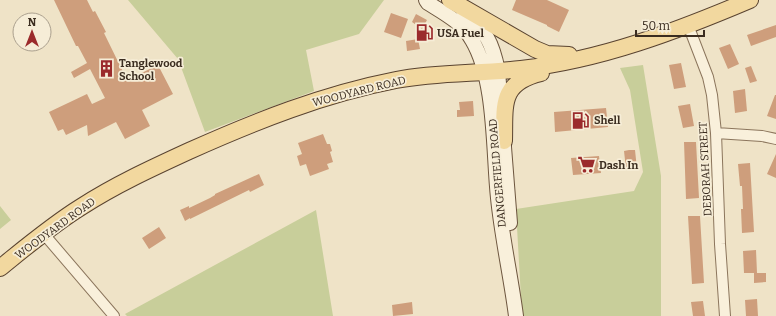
<svg xmlns="http://www.w3.org/2000/svg" width="776" height="316" viewBox="0 0 776 316" font-family="Bitter,serif">
<rect width="100%" height="100%" fill="#efe3c7"/>
<path fill="#c8ce9a" d="M 128,0 L 384,0 L 359,34 L 306,50 L 314,91 L 205,132 L 178,59 Z
M 643,65 L 661,176 L 661,316 L 522,316 L 516,209 L 634,191 L 643,172 L 630,90 L 620,68 Z
M 0,206 L 11,220 L 0,229 Z
M 316,210 L 333,316 L 127,316 L 125,314 Z"/>
<path fill="#ce9e7c" d="M 54,0 L 87,0 L 93,12 L 95,11 L 106,32 L 104,33 L 127,80 L 158,65 L 173,94 L 142,110 L 150,126 L 125,139 L 116,122 L 88,136 L 87,125 L 66,135 L 63,129 L 58,131 L 49,112 L 87,94 L 92,104 L 105,98 L 90,69 L 74,78 L 71,72 L 87,63 L 78,46 L 76,46 Z
M 516,0 L 547,0 L 569,10 L 559,32 L 547,26 L 547,25 L 512,10 Z
M 391,13 L 408,19 L 401,38 L 384,32 Z
M 416,14 L 427,20 L 422,29 L 412,22 Z
M 776,25 L 776,37 L 751,46 L 747,35 Z
M 418,39 L 420,49 L 407,51 L 406,41 Z
M 730,44 L 739,64 L 728,69 L 719,48 Z
M 681,63 L 686,87 L 674,89 L 669,65 Z
M 751,66 L 757,81 L 750,83 L 745,68 Z
M 745,89 L 747,111 L 735,113 L 733,91 Z
M 775,95 L 776,95 L 776,119 L 767,116 Z
M 473,101 L 474,116 L 457,117 L 457,110 L 460,110 L 459,102 Z
M 690,104 L 694,126 L 683,128 L 678,106 Z
M 606,108 L 608,127 L 555,132 L 554,112 Z
M 323,134 L 327,144 L 330,144 L 332,151 L 330,152 L 333,162 L 327,164 L 329,169 L 310,176 L 306,164 L 300,166 L 297,156 L 302,154 L 298,143 Z
M 684,142 L 696,142 L 699,198 L 686,199 Z
M 629,150 L 635,150 L 637,169 L 626,169 L 624,151 Z
M 776,154 L 776,178 L 767,174 Z
M 599,156 L 601,173 L 573,175 L 571,158 Z
M 750,163 L 754,232 L 742,233 L 741,209 L 743,209 L 742,186 L 740,186 L 738,164 Z
M 259,174 L 264,185 L 250,192 L 249,190 L 190,219 L 190,218 L 185,221 L 180,210 L 189,206 L 189,208 L 210,198 L 215,195 L 215,194 Z
M 688,216 L 700,216 L 704,283 L 692,284 Z
M 159,227 L 166,238 L 149,249 L 142,238 Z
M 756,250 L 757,273 L 744,273 L 743,251 Z
M 754,273 L 766,273 L 766,282 L 754,283 Z
M 757,299 L 758,316 L 746,316 L 745,300 Z
M 703,301 L 705,316 L 693,316 L 691,302 Z
M 412,302 L 413,314 L 393,316 L 392,305 Z"/>
<g fill="none" stroke-linecap="round" stroke-linejoin="round">
<defs>
<path id="street" d="M 688,25 L 708,77 L 712,95 L 716,133 L 720,244 L 725,316
M 716,133 L 762,136 L 776,139
M 43,233 L 114,316"/>
<path id="secondary" d="M 426,0 L 428,3 C 444,13 463,23 472,40 C 496,80 493,151 498,198 C 502,238 511,277 516,316
M 464,14 C 487,32 492,42 498,71 L 510,223"/>
<path id="primary" d="M 450,0 L 535,49 L 547,54 L 569,55
M 504,141 C 505,106 499,83 541,73
M 0,268 C 26,247 52,225 81,207 C 115,185 152,168 189,151 C 256,121 324,94 396,80 C 438,72 480,74 521,69 C 601,60 677,31 750,0"/>
</defs>
<use href="#street" stroke="#8b755c" stroke-width="12"/>
<use href="#secondary" stroke="#6d563f" stroke-width="16"/>
<use href="#primary" stroke="#594330" stroke-width="18"/>
<use href="#street" stroke="#f9f0db" stroke-width="10"/>
<use href="#secondary" stroke="#f9f0db" stroke-width="14"/>
<use href="#primary" stroke="#f2d89f" stroke-width="16"/>
</g>
<defs>
<symbol id="fuel-bare" viewBox="-9 -9 18 18"><path d="M-5.5-6h7V0h2V4h1.3V-2.5L3-4.5l.8-.8L6-3V5H2.5V1h-1V6h-7ZM-4.2-4.7v3.2H.2V-4.7Z" fill="#9b2b2c" stroke="#f6edd7" stroke-width="2.5" paint-order="stroke"/></symbol>
<symbol id="building-bare" viewBox="-9 -9 18 18"><path d="M-4-6H4V6H1V3H-1V6H-4ZM-2.5-4.3h1.7v1.8h-1.7ZM.8-4.3h1.7v1.8H.8ZM-2.5-1h1.7V.8h-1.7ZM.8-1h1.7V.8H.8Z" fill="#9b2b2c" stroke="#f6edd7" stroke-width="2.5" paint-order="stroke"/></symbol>
<symbol id="supermarket-bare" viewBox="-9 -9 18 18"><path d="M-6-5.5h2.5l.6 2H6L4.5 2H-2.5L-4.4-4H-6ZM-1.5 3.2a1.3 1.3 0 1 0 .1 0ZM3 3.2a1.3 1.3 0 1 0 .1 0Z" fill="#9b2b2c" stroke="#f6edd7" stroke-width="2.5" paint-order="stroke"/></symbol>
</defs>
<g fill-rule="evenodd">
<use href="#fuel-bare" x="412" y="20" width="25" height="25"/>
<use href="#building-bare" x="94" y="56" width="25" height="25"/>
<use href="#fuel-bare" x="568" y="108" width="25" height="25"/>
<use href="#supermarket-bare" x="574" y="152" width="25" height="25"/>
</g>
<g text-anchor="middle" stroke-width="3.5" stroke-linejoin="round" paint-order="stroke">
<g font-size="11" font-weight="bold" fill="#3b2d20" stroke="#f6edd7" text-anchor="start">
<text x="437" y="37">USA Fuel</text>
<text x="119" y="67">Tanglewood<tspan x="119" dy="13">School</tspan></text>
<text x="594" y="124">Shell</text>
<text x="599" y="169">Dash In</text>
</g>
<g font-size="11" fill="#3b2d20" stroke="#f6edd7">
<text transform="translate(359 91) rotate(-14)" y="4">WOODYARD ROAD</text>
<text transform="translate(705 169) rotate(-93)" y="4">DEBORAH STREET</text>
<text transform="translate(497 173) rotate(-95)" y="4">DANGERFIELD ROAD</text>
<text transform="translate(55 228) rotate(-36)" y="4">WOODYARD ROAD</text>
</g>
</g>
<g transform="translate(32 32)"><circle r="19" fill="#f6edd7" stroke="#aba08e"/>
<path d="M0-3L7 15L0 10L-7 15Z" fill="#9b2b2c"/>
<text y="-6" font-size="11" font-weight="bold" text-anchor="middle" fill="#3b2d20">N</text>
</g>
<path d="M636 30v6h68v-6" fill="none" stroke="#3b2d20" stroke-width="2"/>
<text x="642" y="30" font-size="12" fill="#3b2d20" stroke="#f6edd7" stroke-width="3" paint-order="stroke">50 m</text>
</svg>
